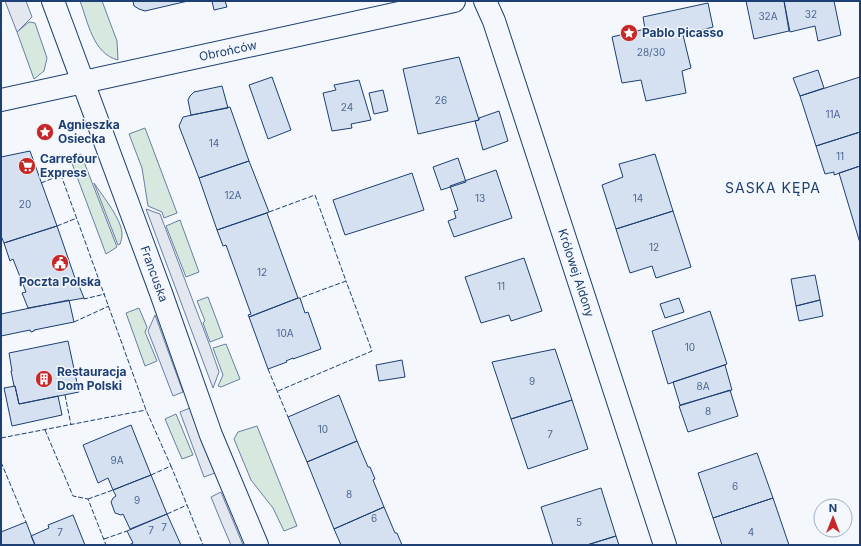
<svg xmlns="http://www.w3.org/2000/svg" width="861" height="546" viewBox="0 0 861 546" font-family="Inter,sans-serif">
<rect width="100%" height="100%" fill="#f4f7fb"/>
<path fill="#d7e8df" stroke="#687fa3" d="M 80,1 L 102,1 L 117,41 L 118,60 C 93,54 88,22 80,1 Z
M 29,22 L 35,23 L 47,58 L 44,71 L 34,79 L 17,32 Z
M 145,128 L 177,213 L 164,218 L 162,212 L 148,206 L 142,168 L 129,134 Z
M 81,154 L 117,247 L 106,254 L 70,158 Z
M 94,183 C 102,195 123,221 122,235 C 122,238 121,241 120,244 L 118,245 Z
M 180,220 L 199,272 L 186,277 L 166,226 Z
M 208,297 L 223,337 L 210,342 L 203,323 L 205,321 L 197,301 Z
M 139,308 L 147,327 L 145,332 L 157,361 L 145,366 L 126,313 Z
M 226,344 L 240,379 L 221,387 L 218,386 L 223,375 L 213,348 Z
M 176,414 L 193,455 L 182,459 L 165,419 Z
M 257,426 L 297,526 L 284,531 L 273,508 L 251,480 L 234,439 L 238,432 Z"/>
<path fill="#e3e8f0" stroke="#687fa3" d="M 5,1 L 26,1 L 32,17 L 17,32 Z
M 146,209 L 160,214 L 210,346 L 219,372 L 213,388 Z
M 155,315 L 183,392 L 173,396 L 148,331 Z
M 190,408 L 215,473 L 204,477 L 180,412 Z
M 221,492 L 243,545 L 231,545 L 222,524 L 211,497 Z"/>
<path fill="#d5e0f0" stroke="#1d3f73" d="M 133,1 L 188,1 L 145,11 L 139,9 L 134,6 Z
M 212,1 L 225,1 L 227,7 L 214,10 Z
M 746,1 L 784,1 L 789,31 L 754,39 Z
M 784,1 L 834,1 L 841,35 L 818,41 L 815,26 L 790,32 Z
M 708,3 L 713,27 L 683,35 L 691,68 L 682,71 L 686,93 L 646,101 L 641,80 L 622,83 L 612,37 L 645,29 L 643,17 Z
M 459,57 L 479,120 L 418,134 L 403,69 Z
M 818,70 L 824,88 L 800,96 L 793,78 Z
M 272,77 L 291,130 L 268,139 L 249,85 Z
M 860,77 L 860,132 L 816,146 L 800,96 Z
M 359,80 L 371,120 L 351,124 L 352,128 L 332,131 L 323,93 L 336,90 L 334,85 Z
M 222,86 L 228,108 L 191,115 L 188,100 L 190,96 L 194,92 Z
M 383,90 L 388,111 L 374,114 L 369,93 Z
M 230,107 L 249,161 L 199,178 L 179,126 L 183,117 Z
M 499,111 L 508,141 L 483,150 L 475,121 L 479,120 L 479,118 Z
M 860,132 L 860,166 L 834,175 L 834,172 L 825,174 L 816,146 Z
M 30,151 L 57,226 L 4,243 L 1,236 L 1,157 Z
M 655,154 L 673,211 L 616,229 L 602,185 L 623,177 L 619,164 Z
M 458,158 L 466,182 L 441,190 L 433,167 Z
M 249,161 L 269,212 L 217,230 L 199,178 Z
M 860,166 L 860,243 L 839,173 Z
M 496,170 L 512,218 L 454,237 L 448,221 L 456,218 L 454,211 L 458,210 L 450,186 Z
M 412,173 L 424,210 L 345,235 L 333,200 Z
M 673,211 L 691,267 L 656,278 L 652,266 L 630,273 L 616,229 Z
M 267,213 L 298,298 L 249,317 L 248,315 L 251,314 L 226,245 L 223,246 L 217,230 Z
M 57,226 L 76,281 L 77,281 L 84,298 L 28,308 L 22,293 L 26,292 L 13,259 L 10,261 L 4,243 Z
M 524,258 L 542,311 L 511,321 L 509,315 L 481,323 L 465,277 Z
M 815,275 L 820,300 L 796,306 L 791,279 Z
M 298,298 L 300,298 L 305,313 L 308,312 L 321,349 L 293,359 L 293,358 L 286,361 L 287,362 L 268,369 L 249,317 Z
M 679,298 L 684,312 L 665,318 L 660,304 Z
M 69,300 L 74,322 L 34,330 L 34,331 L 31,332 L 30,330 L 1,336 L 1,314 Z
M 820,300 L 823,316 L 799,321 L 796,306 Z
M 710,311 L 727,364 L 668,384 L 652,331 Z
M 68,341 L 79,392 L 19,404 L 15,386 L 14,386 L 11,371 L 12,371 L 9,353 Z
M 555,349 L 572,400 L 511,419 L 492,362 Z
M 402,360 L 405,377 L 379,381 L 376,365 Z
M 725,365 L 732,390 L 680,405 L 673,382 Z
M 15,386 L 19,404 L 58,396 L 62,415 L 12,426 L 4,388 Z
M 730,390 L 738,416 L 688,432 L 679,406 Z
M 339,395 L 357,441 L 307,462 L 288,417 Z
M 572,400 L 588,449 L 528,469 L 511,419 Z
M 131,425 L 151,475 L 113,490 L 108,478 L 98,483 L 83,445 Z
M 357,441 L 368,467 L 370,467 L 375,479 L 373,480 L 384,507 L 334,529 L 307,462 Z
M 757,453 L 773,498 L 713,518 L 698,473 Z
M 151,475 L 167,514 L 130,529 L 123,514 L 121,515 L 115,513 L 111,502 L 113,498 L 116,496 L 113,490 Z
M 601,488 L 616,536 L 587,545 L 553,545 L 541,507 Z
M 773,498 L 789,545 L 722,545 L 713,518 Z
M 384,507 L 395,533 L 397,533 L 402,545 L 341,545 L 334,529 Z
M 167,514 L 181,545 L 129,545 L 133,543 L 127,531 Z
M 73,515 L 85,545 L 35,545 L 31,536 L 49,528 L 48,525 Z
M 26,522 L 35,545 L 1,545 L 1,532 Z
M 616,536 L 619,545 L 587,545 Z"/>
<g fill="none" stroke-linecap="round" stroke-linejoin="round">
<defs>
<path id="minor" d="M 485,1 L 494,21 L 665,545
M 1,100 L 454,1"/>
<path id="tertiary" d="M 53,1 L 161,293 L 211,435 L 257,545"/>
</defs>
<use href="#minor" stroke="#1d3f73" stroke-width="24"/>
<use href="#tertiary" stroke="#1d3f73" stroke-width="24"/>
<use href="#minor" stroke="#f4f7fb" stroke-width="22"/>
<use href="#tertiary" stroke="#f4f7fb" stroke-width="22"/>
<path stroke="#1d3f73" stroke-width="1" stroke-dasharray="5 2" stroke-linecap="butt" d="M 41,183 L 61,175 L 146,410 L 171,466
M 269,212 L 315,195 L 346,281 L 300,298
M 57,226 L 77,218
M 84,298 L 84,299 L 105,294
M 74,322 L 109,306
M 268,369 L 288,417
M 278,391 L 372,351 L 346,281
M 65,395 L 71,425
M 45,430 L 73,496 L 88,499 L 106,545
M 1,438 L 146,410
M 1,462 L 26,522
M 151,475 L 171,466 L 187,505
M 88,499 L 113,490
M 167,514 L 187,505 L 203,545
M 104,539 L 127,531"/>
</g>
<defs>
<symbol id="sight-disc" viewBox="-11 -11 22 22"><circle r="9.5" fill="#c62828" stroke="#f4f7fb"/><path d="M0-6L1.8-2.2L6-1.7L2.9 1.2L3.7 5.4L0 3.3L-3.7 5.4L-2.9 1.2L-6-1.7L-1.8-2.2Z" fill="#fff"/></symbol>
<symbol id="supermarket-disc" viewBox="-11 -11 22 22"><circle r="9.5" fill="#c62828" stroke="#f4f7fb"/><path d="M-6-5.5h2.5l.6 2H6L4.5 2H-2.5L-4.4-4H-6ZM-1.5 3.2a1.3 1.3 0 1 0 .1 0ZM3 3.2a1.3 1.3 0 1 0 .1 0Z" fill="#fff"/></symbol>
<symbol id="civic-disc" viewBox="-11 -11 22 22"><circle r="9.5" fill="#c62828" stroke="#f4f7fb"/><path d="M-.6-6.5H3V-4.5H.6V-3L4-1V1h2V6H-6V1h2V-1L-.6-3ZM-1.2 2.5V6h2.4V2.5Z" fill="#fff"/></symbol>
<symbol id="building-disc" viewBox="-11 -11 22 22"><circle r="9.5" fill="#c62828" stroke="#f4f7fb"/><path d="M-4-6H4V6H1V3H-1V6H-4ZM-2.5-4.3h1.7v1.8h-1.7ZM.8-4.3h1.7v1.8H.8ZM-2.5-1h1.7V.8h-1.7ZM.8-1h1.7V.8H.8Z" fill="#fff"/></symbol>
</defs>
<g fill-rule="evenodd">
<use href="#sight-disc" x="619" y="23" width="20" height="20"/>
<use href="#sight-disc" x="35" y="122" width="20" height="20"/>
<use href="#supermarket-disc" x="17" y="156" width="20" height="20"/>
<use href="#civic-disc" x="50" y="253" width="20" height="20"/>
<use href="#building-disc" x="34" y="369" width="20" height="20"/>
</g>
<g text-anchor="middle" stroke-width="3" stroke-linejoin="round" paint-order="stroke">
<g font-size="10" fill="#4b6792">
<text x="811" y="18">32</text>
<text x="768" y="20">32A</text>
<text x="651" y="56">28/30</text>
<text x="441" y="104">26</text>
<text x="347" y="111">24</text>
<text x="833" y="118">11A</text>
<text x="214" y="147">14</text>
<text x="840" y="160">11</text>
<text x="233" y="199">12A</text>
<text x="480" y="202">13</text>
<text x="638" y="202">14</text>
<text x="25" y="208">20</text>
<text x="654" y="251">12</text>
<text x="262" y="276">12</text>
<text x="501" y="290">11</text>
<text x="285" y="337">10A</text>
<text x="690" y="351">10</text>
<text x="532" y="385">9</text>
<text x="703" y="390">8A</text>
<text x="708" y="415">8</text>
<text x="323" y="433">10</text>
<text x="550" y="438">7</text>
<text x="117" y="464">9A</text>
<text x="735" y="490">6</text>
<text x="349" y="498">8</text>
<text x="137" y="504">9</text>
<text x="374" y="522">6</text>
<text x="579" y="526">5</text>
<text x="164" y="531">7</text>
<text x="151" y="534">7</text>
<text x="60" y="536">7</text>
<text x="751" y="536">4</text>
</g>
<g font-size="12" font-weight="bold" fill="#1d3f73" stroke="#f4f7fb" text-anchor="start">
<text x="642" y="37">Pablo Picasso</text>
<text x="58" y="129">Agnieszka<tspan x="58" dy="14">Osiecka</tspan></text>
<text x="40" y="163">Carrefour<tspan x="40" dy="14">Express</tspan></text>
<text x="60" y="286" text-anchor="middle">Poczta Polska</text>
<text x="57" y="376">Restauracja<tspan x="57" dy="14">Dom Polski</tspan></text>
</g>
<g font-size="12" fill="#1d3f73" stroke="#f4f7fb">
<text transform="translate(228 51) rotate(-12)" y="4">Obrońców</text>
<text transform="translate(576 273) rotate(72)" y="4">Królowej Aldony</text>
<text transform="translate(154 274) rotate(70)" y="4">Francuska</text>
</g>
<g font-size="14" letter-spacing="1" fill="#1d3f73" stroke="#f4f7fb">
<text x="773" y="193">SASKA KĘPA</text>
</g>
</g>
<rect width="861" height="546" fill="none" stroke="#1d3f73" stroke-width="4"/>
<g transform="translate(833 518)"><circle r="19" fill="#f4f7fb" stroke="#9eadc5"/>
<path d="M0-3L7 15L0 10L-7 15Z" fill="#c62828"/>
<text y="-6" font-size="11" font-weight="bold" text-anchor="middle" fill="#1d3f73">N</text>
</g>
</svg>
